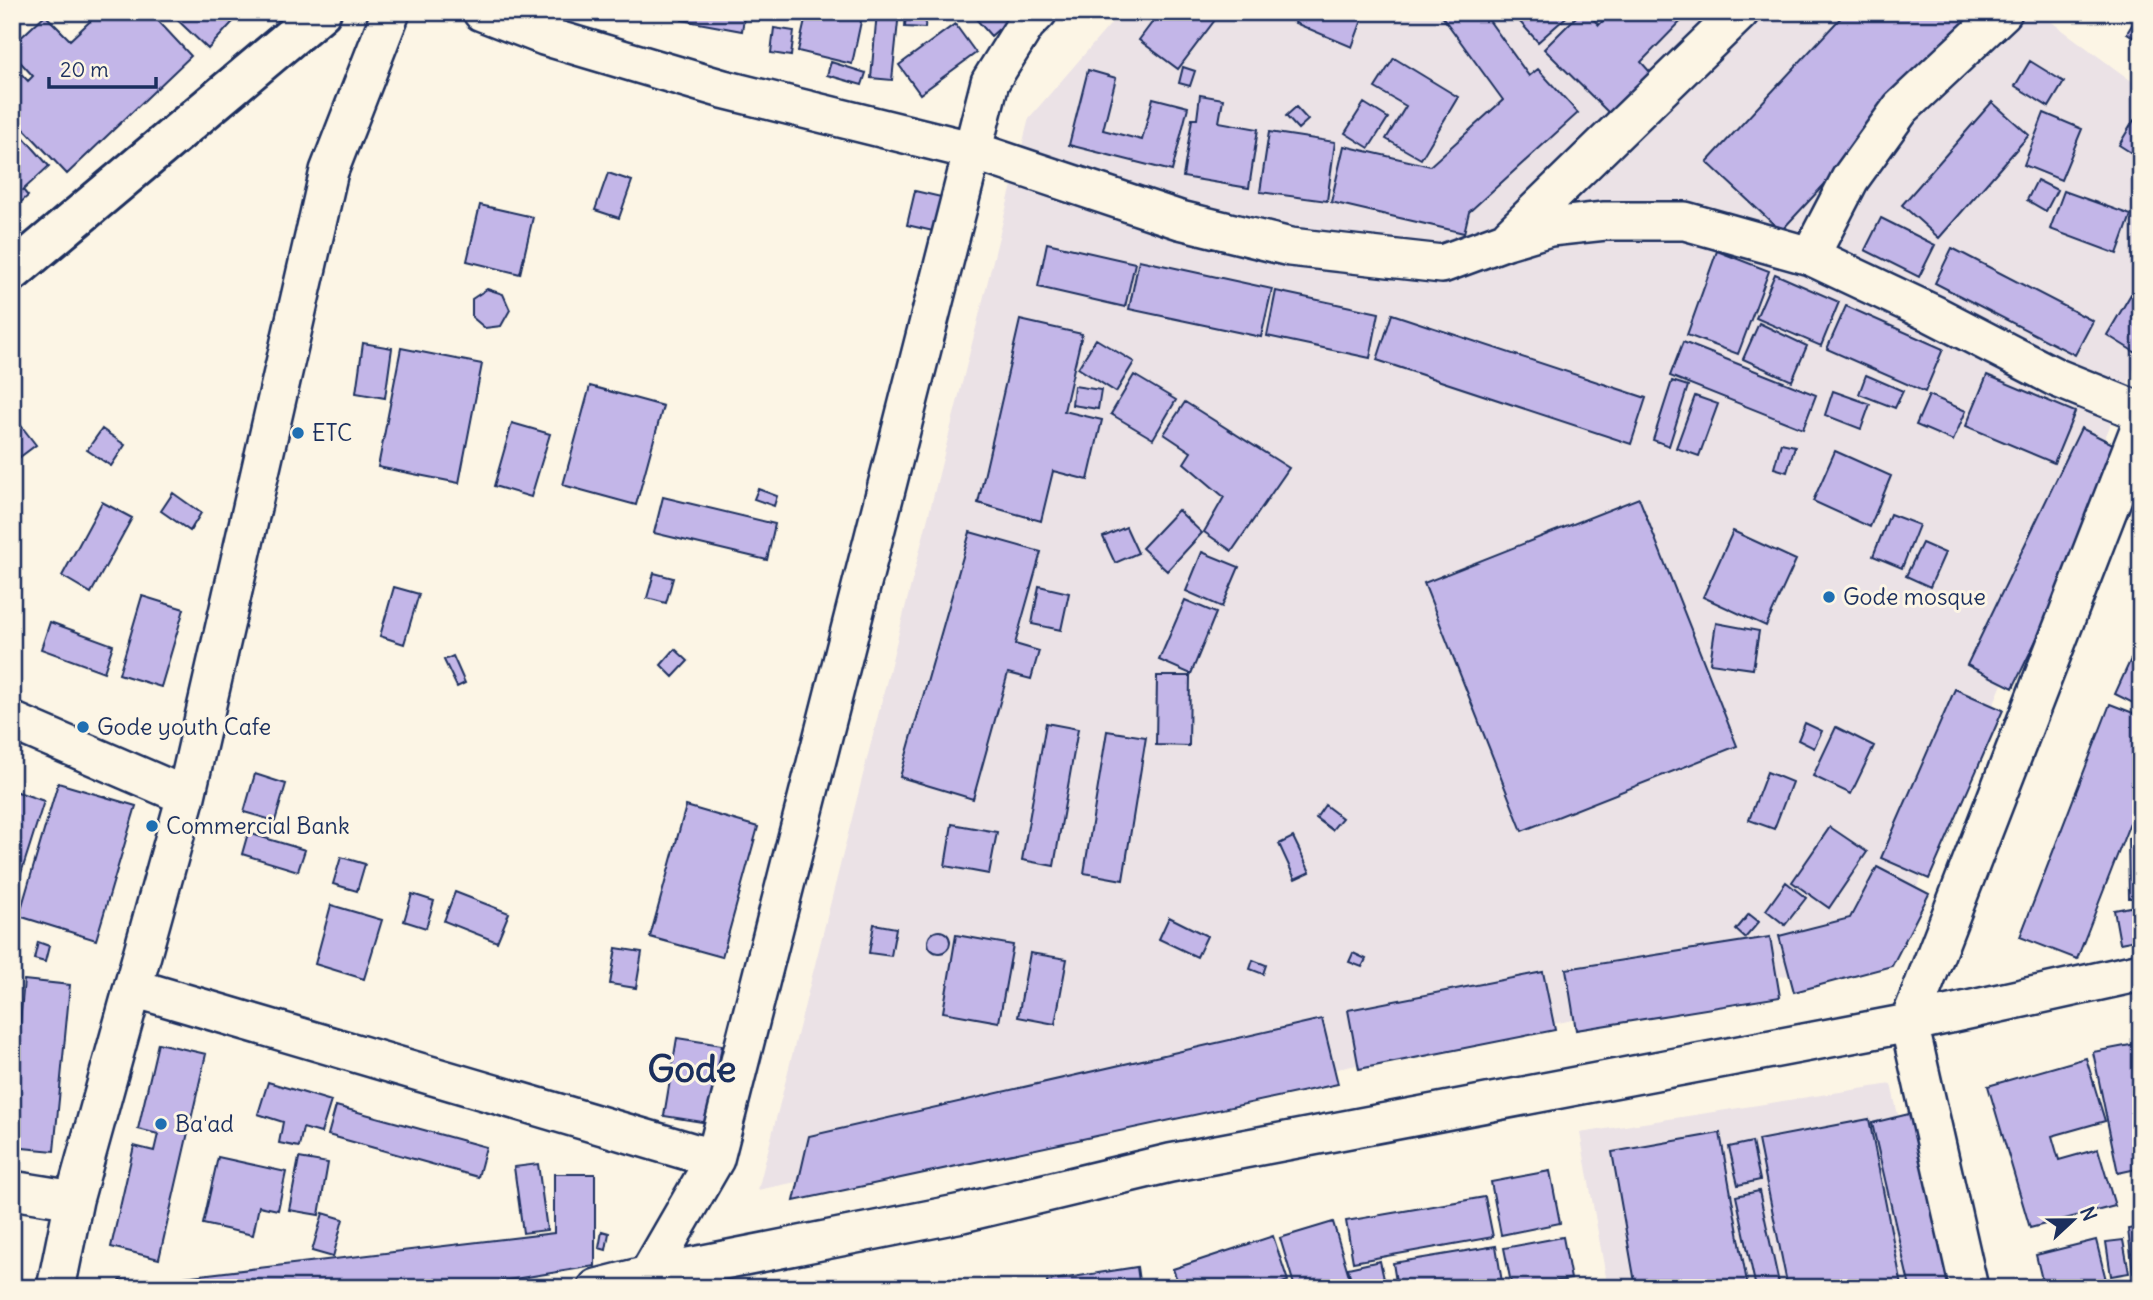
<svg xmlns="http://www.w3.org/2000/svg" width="2153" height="1300" viewBox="0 0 2153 1300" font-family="Delius,sans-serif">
<rect width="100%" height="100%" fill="#fcf5e5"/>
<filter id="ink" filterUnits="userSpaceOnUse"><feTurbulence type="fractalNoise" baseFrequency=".0143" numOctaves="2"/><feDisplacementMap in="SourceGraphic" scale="14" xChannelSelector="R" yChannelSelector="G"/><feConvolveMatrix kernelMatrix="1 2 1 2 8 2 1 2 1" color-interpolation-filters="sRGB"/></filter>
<g filter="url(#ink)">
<path fill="#ebe2e6" d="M 1121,12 L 2038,12 L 2141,88 L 2141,352 L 1889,954 L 758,1190 L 1029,118 Z
M 1891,1084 L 1937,1288 L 1608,1288 L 1580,1133 Z"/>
<path fill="#c3b6e8" stroke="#1b2f5e" stroke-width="2" d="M 100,12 L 150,12 L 191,56 L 67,174 L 12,116 L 12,64 L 28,81 L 33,76 L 12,53 L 12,46 L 45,15 L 70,40 Z
M 169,12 L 240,12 L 241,13 L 208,49 Z
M 683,12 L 745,12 L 742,31 L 682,20 Z
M 807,12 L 863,12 L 852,64 L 798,51 Z
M 877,12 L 899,12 L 892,80 L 871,78 Z
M 906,12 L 926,12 L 925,28 L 905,27 Z
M 970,12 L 1018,12 L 991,36 Z
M 1160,12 L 1221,12 L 1178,69 L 1139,40 Z
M 1299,12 L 1365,12 L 1352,47 L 1295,23 Z
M 1439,12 L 1483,12 L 1529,76 L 1538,69 L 1578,113 L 1469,212 L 1464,233 L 1331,202 L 1344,146 L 1430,166 L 1503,100 Z
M 1511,12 L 1572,12 L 1538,42 Z
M 1581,12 L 1586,12 L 1599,25 L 1611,12 L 1690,12 L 1641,62 L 1650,72 L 1609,113 L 1544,49 Z
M 1846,12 L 1985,12 L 1781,231 L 1707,162 Z
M 2140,12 L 2141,12 L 2141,42 L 2127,33 Z
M 955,24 L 976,53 L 920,94 L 899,65 Z
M 774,28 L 794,31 L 791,56 L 771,53 Z
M 1394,58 L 1458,97 L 1421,159 L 1386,139 L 1406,106 L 1375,88 Z
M 2030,61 L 2064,82 L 2049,107 L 2015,86 Z
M 831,62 L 866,73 L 862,85 L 827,75 Z
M 1183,67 L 1195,71 L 1190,86 L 1179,83 Z
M 1088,70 L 1116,78 L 1103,130 L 1142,140 L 1153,98 L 1188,107 L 1172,171 L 1069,145 Z
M 1200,95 L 1223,99 L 1219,122 L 1258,129 L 1249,188 L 1183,177 L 1192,119 L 1197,119 Z
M 1992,102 L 2029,135 L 1939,238 L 1902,205 Z
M 1364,103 L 1388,118 L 1369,148 L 1345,133 Z
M 1296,107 L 1308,120 L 1298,129 L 1286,116 Z
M 2044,113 L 2082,129 L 2061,180 L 2024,165 Z
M 2134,120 L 2141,124 L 2141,159 L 2119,145 Z
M 12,124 L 49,166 L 23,190 L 28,196 L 12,210 Z
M 1269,132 L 1335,142 L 1327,201 L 1260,192 Z
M 608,173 L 632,181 L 619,218 L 595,210 Z
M 2037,180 L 2057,190 L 2046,211 L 2027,200 Z
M 915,191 L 941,197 L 933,231 L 907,225 Z
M 2064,191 L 2131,215 L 2117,254 L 2050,229 Z
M 480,205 L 533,217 L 520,274 L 467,261 Z
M 1881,218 L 1935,245 L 1919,277 L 1865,250 Z
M 1047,243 L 1135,263 L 1125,307 L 1038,287 Z
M 1952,248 L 2093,321 L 2075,355 L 1935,283 Z
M 1717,251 L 1769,271 L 1738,354 L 1687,335 Z
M 1139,260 L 1272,289 L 1261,337 L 1129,309 Z
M 1775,274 L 1839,302 L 1821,346 L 1756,318 Z
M 2141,277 L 2141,356 L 2107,335 Z
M 487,289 L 503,294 L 510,310 L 501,326 L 485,328 L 472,317 L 472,299 Z
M 1276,291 L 1379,313 L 1370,358 L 1267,336 Z
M 1846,306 L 1943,349 L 1925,392 L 1827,349 Z
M 1392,314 L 1646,398 L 1631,444 L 1377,360 Z
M 1020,320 L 1082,334 L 1064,411 L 1102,420 L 1088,480 L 1053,471 L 1041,521 L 978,503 Z
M 1759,323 L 1807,346 L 1792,381 L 1743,359 Z
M 1096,339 L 1134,362 L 1116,392 L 1078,368 Z
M 1683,342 L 1816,395 L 1803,429 L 1670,376 Z
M 363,343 L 392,348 L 385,398 L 356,393 Z
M 401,348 L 482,364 L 459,483 L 378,467 Z
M 1134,375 L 1176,400 L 1153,439 L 1111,414 Z
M 1866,375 L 1903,391 L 1895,408 L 1859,394 Z
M 1987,375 L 2075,412 L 2054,463 L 1966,426 Z
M 1672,381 L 1688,386 L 1669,446 L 1653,440 Z
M 590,386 L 663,406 L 636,505 L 563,485 Z
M 1074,386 L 1101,390 L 1098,409 L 1072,405 Z
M 1833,391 L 1870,404 L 1861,429 L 1825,415 Z
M 1929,395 L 1966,411 L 1953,441 L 1916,425 Z
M 1695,396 L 1718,404 L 1699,456 L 1676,448 Z
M 1185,402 L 1289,468 L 1232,551 L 1204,532 L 1224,497 L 1184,463 L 1191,452 L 1164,434 Z
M 12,414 L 36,445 L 12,463 Z
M 512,423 L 550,434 L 531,497 L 494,486 Z
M 2081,428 L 2127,451 L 2013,688 L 1967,665 Z
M 102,429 L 125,445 L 111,466 L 87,450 Z
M 1781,443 L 1795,446 L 1787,472 L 1774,468 Z
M 1835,451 L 1891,476 L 1870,527 L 1813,501 Z
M 758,489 L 777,496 L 774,506 L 754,499 Z
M 173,493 L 201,513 L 190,531 L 161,511 Z
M 663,497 L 775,524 L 767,560 L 654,533 Z
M 1639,498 L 1737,746 L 1522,831 L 1424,583 Z
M 102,502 L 132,518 L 91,593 L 62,576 Z
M 1178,510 L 1202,533 L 1167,571 L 1142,548 Z
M 1890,514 L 1919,525 L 1902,568 L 1873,556 Z
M 1126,527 L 1138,553 L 1115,563 L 1103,537 Z
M 1733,531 L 1796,560 L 1766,626 L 1703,597 Z
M 970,532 L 1041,552 L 1015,644 L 1039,651 L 1031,679 L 1008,673 L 973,799 L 900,777 Z
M 1922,543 L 1945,553 L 1930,587 L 1906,576 Z
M 1202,552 L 1239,567 L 1222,607 L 1186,591 Z
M 654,573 L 673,578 L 666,603 L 647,598 Z
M 1039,586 L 1069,593 L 1061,630 L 1032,624 Z
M 394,587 L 419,594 L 404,644 L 380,636 Z
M 142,596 L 184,609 L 161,687 L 119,674 Z
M 1185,600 L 1216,613 L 1191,674 L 1159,660 Z
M 50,622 L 113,645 L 104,672 L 41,649 Z
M 1716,623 L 1759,631 L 1753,669 L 1710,663 Z
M 2141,637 L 2141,707 L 2115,694 Z
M 675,649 L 688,661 L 673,677 L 661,665 Z
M 453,656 L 465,683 L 457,687 L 444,660 Z
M 1157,676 L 1190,676 L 1189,746 L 1156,745 Z
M 1955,689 L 2003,710 L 1929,879 L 1881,858 Z
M 2110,704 L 2141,716 L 2141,794 L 2077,959 L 2020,937 Z
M 1046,723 L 1078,729 L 1054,866 L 1022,860 Z
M 1805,723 L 1822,731 L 1814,748 L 1798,740 Z
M 1836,727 L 1874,746 L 1851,794 L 1813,776 Z
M 1107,731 L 1146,737 L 1123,880 L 1084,873 Z
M 1767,772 L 1792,782 L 1774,829 L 1749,820 Z
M 255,774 L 286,784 L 275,821 L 244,812 Z
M 58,783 L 136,806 L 96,940 L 19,916 Z
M 12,790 L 44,801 L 18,883 L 12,881 Z
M 1325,805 L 1342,818 L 1332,830 L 1316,818 Z
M 686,806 L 758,827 L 722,957 L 650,937 Z
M 952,824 L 997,832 L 989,874 L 945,866 Z
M 1830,827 L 1867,852 L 1829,908 L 1792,882 Z
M 248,833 L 305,850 L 298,871 L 242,854 Z
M 1293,837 L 1310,872 L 1295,879 L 1279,844 Z
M 2128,838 L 2141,838 L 2141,898 L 2129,898 Z
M 341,857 L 365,864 L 357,891 L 333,884 Z
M 1877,867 L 1929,894 L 1892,966 L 1794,992 L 1779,936 L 1850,918 Z
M 1786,882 L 1806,898 L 1785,925 L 1766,910 Z
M 455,892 L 509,913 L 497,942 L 444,921 Z
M 412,894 L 434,901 L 426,928 L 404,921 Z
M 331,905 L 382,920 L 364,979 L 315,964 Z
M 2141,905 L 2141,939 L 2120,943 L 2114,910 Z
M 1749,914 L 1759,922 L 1745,938 L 1736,930 Z
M 1169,917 L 1207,936 L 1197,957 L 1159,939 Z
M 874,924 L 896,928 L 891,956 L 869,953 Z
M928 942a11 11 0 1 1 22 0a11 11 0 1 1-22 0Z
M 956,935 L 1013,945 L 999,1022 L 943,1012 Z
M 1770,937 L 1780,997 L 1576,1030 L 1566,969 Z
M 38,942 L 49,946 L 45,962 L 34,959 Z
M 616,948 L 642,952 L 636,988 L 610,984 Z
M 1030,953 L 1067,959 L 1055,1024 L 1018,1017 Z
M 1353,953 L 1366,959 L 1362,967 L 1349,962 Z
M 1253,960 L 1266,965 L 1263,974 L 1250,969 Z
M 1543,972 L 1555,1030 L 1359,1069 L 1348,1010 Z
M 24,980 L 70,985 L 54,1151 L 12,1147 L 12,1054 L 17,1055 Z
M 12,1006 L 17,1006 L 15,1048 L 12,1048 Z
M 1322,1019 L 1338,1084 L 794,1201 L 809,1136 Z
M 677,1038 L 722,1045 L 709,1123 L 664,1116 Z
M 158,1043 L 206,1054 L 159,1259 L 111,1247 L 134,1146 L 154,1151 L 158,1134 L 138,1129 Z
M 2141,1043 L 2141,1168 L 2118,1173 L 2093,1052 Z
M 2086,1058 L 2105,1121 L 2052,1136 L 2059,1160 L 2098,1149 L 2115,1206 L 2030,1228 L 1988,1086 Z
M 268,1082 L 331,1101 L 321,1133 L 303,1128 L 299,1147 L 279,1143 L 283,1122 L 258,1114 Z
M 336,1106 L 486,1147 L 478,1177 L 328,1135 Z
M 1913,1113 L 1954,1288 L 1910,1288 L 1872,1123 Z
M 1869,1119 L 1902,1286 L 1892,1288 L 1788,1288 L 1758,1140 Z
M 1720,1133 L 1748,1288 L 1636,1288 L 1612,1152 Z
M 1752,1142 L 1760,1180 L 1738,1185 L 1729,1147 Z
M 218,1157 L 286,1172 L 278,1210 L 259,1206 L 253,1235 L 203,1224 Z
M 299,1158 L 328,1163 L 319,1215 L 289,1210 Z
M 538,1164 L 547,1230 L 523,1233 L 514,1167 Z
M 1550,1171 L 1560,1223 L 1501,1235 L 1491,1182 Z
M 554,1174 L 595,1174 L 595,1266 L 459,1288 L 168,1288 L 166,1279 L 554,1233 Z
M 1759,1191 L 1780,1288 L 1756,1288 L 1736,1196 Z
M 1485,1197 L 1493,1237 L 1353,1262 L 1346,1221 Z
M 323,1213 L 343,1219 L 333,1257 L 312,1251 Z
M 1333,1222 L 1352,1286 L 1295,1288 L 1280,1238 Z
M 2141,1227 L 2141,1272 L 2133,1273 L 2128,1229 Z
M 602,1231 L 609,1233 L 606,1250 L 599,1248 Z
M 1273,1236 L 1288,1281 L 1268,1288 L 1180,1288 L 1173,1269 Z
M 1563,1237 L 1571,1279 L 1512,1288 L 1504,1248 Z
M 2096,1240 L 2108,1288 L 2044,1288 L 2036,1255 Z
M 2123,1240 L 2129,1273 L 2111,1276 L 2106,1242 Z
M 1496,1246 L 1503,1288 L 1397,1288 L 1393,1263 Z
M 1380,1261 L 1386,1288 L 1353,1288 L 1348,1268 Z
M 1137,1267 L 1140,1288 L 1048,1288 L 1047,1281 Z
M 120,1280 L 156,1282 L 156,1288 L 120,1288 Z"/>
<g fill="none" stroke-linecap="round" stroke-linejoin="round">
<defs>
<path id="street" d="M 482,12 L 544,36 L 723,89 L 974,151 L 1180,220 L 1290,247 L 1442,264 L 1507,240 L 1550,227 L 1605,221 L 1685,221 L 1810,256 L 1933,314 L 2057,378 L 2141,412
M 1510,236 L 1740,12
M 1810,256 L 1850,179 L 1901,108 L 2003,12
M 12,721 L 186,796
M 134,988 L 715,1159
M 12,1190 L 74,1200
M 56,1288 L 74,1200 L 186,796 L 329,171 L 391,12
M 597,1288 L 648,1275 L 962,1213 L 1170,1163 L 1909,1023 L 2141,972
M 653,1288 L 648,1275 L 715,1159 L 990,82 L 1026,24 L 1038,12
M 1969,1288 L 1909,1023 L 2141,425"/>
<path id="secondary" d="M 12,272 L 321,12"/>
</defs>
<use href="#street" stroke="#1b2f5e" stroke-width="42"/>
<use href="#secondary" stroke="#1b2f5e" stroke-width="44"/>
<use href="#street" stroke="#fcf5e5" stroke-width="37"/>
<use href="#secondary" stroke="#fcf5e5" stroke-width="38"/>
</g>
</g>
<g fill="#1f6fb2" stroke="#fcf5e5" stroke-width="2.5">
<circle cx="298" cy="433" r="7"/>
<circle cx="1829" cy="597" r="7"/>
<circle cx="83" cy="727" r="7"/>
<circle cx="152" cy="826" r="7"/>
<circle cx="161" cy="1124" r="7"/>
</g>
<g text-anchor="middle" stroke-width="6" stroke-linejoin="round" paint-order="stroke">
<g font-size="23" fill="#1b2f5e" stroke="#fcf5e5" text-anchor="start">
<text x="312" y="441">ETC</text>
<text x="1843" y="605">Gode mosque</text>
<text x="97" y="735">Gode youth Cafe</text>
<text x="166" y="834">Commercial Bank</text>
<text x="175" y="1132">Ba'ad</text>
</g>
<g font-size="37" font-weight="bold" fill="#1b2f5e" stroke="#fcf5e5">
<text x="692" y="1082">Gode</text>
</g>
</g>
<rect width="2153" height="1300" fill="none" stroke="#fcf5e5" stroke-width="42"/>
<rect x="21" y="21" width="2111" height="1258" fill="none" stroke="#1b2f5e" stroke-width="2.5" filter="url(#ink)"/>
<g transform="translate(2073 1220) rotate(68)" stroke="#fcf5e5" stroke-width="5" paint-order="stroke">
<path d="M0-5L12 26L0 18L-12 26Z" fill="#1b2f5e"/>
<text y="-10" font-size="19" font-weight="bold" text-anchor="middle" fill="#1b2f5e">N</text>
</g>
<path d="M49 77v10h107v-10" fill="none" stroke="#1b2f5e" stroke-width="3.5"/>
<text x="60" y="77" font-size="21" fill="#1b2f5e" stroke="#fcf5e5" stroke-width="5" paint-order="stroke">20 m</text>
</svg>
